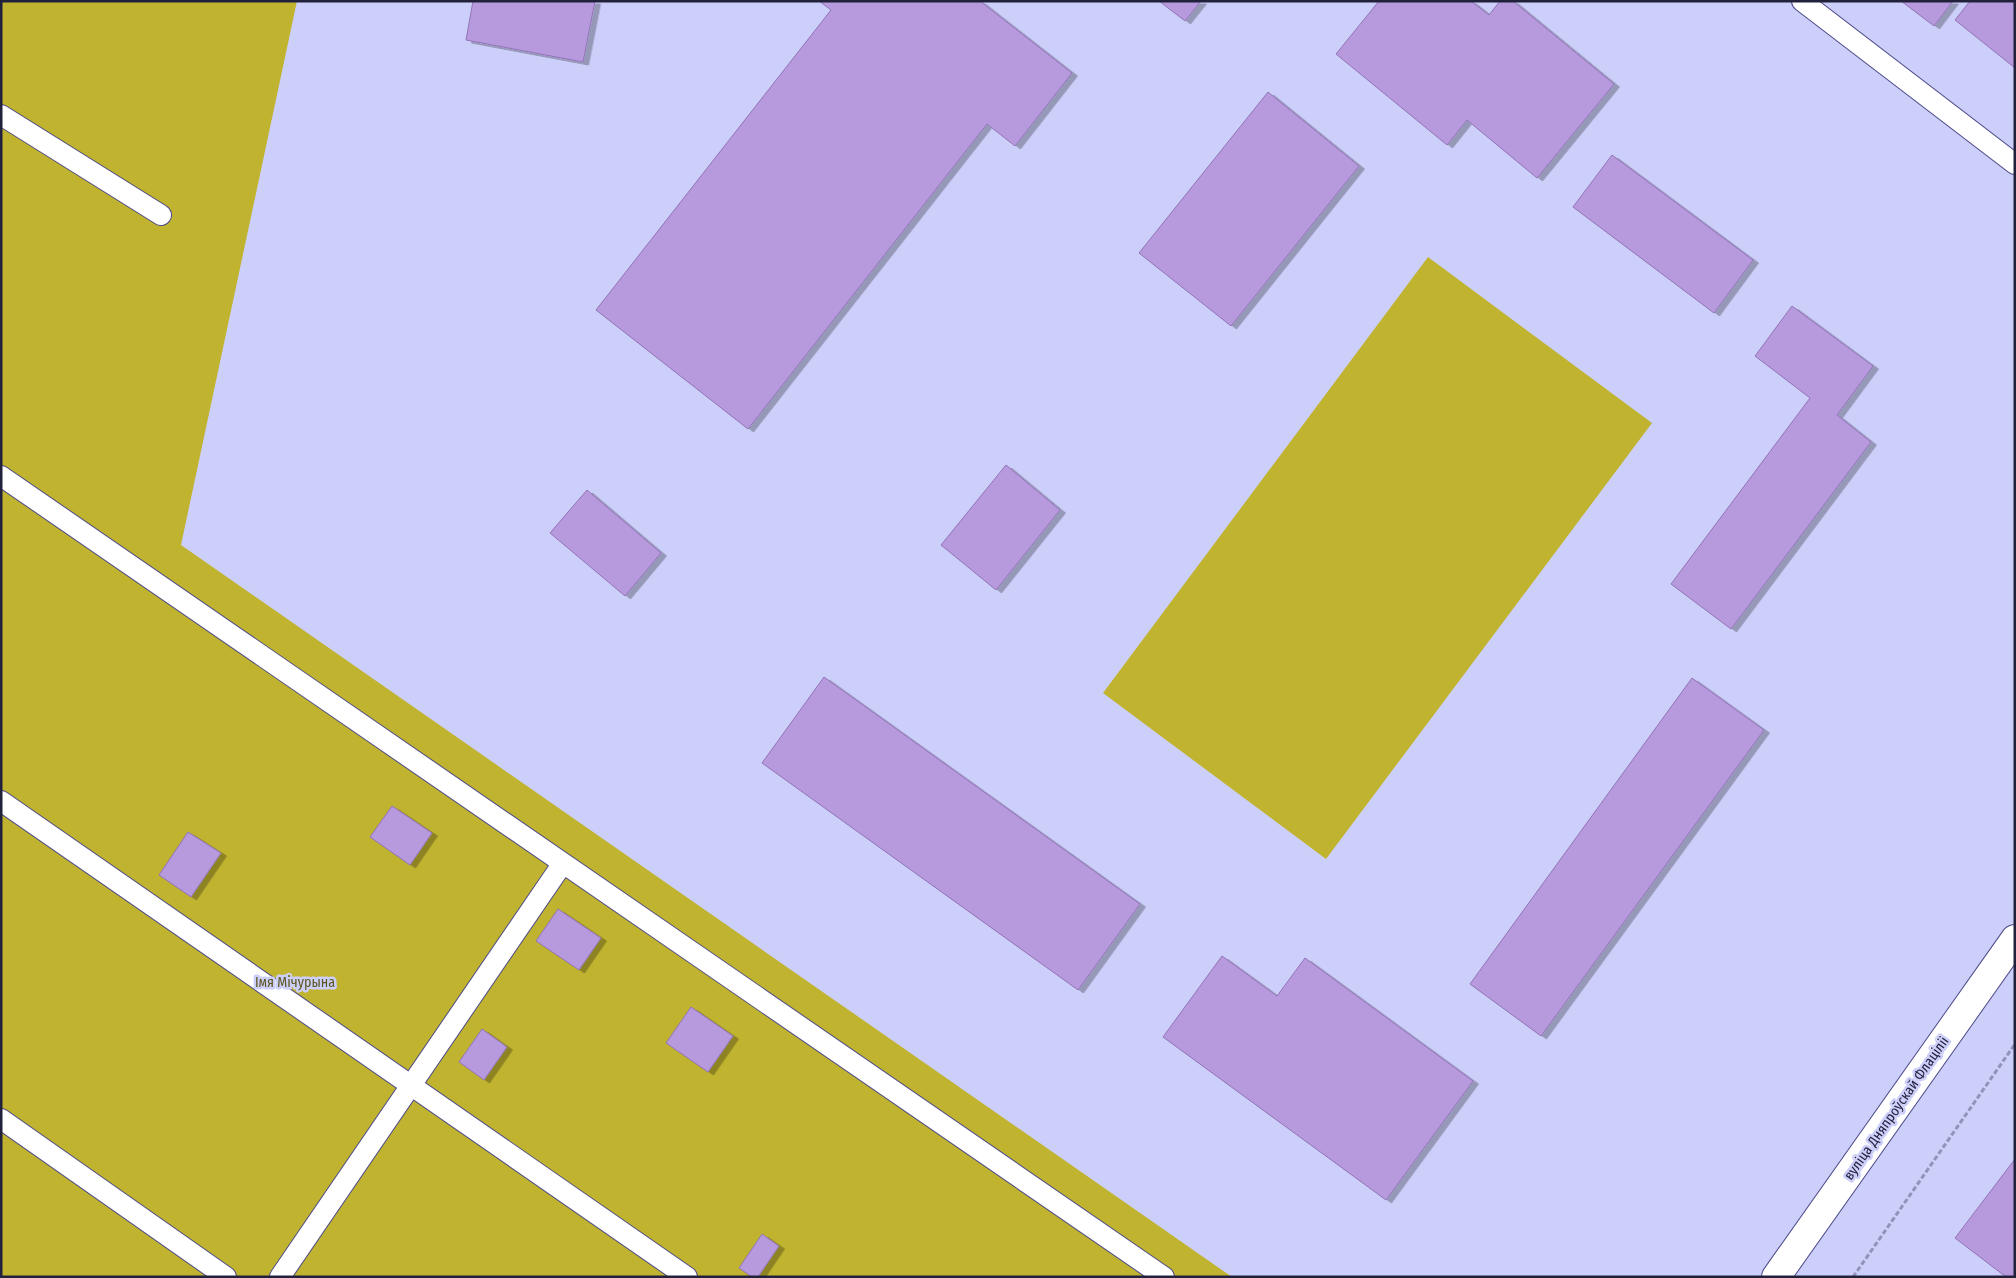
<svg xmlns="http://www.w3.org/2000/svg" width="2016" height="1278" viewBox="0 0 2016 1278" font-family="'Fira Sans Condensed',sans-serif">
<defs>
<filter id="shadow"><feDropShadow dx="5.5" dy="3" stdDeviation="0" flood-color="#0004"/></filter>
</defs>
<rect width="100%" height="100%" fill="#cdcffb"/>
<path fill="#c0b330" d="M 1,1 L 297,1 L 181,545 L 1232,1277 L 1,1277 Z
M 1428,257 L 1652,423 L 1326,859 L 1103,693 Z"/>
<path fill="#b799de" stroke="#9174b6" filter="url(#shadow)" d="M 473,1 L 595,1 L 583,62 L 466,40 Z
M 819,1 L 980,1 L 1072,73 L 1015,146 L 987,124 L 748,429 L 596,310 L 831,10 Z
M 1159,1 L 1201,1 L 1185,21 Z
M 1379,1 L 1471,1 L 1489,15 L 1500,1 L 1513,1 L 1614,84 L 1537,178 L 1467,120 L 1447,145 L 1336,54 Z
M 1901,1 L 1953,1 L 1934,26 Z
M 1970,1 L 2015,1 L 2015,68 L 1955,20 Z
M 1268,92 L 1359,166 L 1231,326 L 1139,253 Z
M 1612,155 L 1753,260 L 1714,313 L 1573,207 Z
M 1792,306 L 1873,366 L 1837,415 L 1871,442 L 1731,629 L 1671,584 L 1810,398 L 1755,356 Z
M 1006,465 L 1060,510 L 996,590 L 941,545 Z
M 587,490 L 661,553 L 625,596 L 550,533 Z
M 824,677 L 1140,904 L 1078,990 L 762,763 Z
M 1692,678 L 1764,730 L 1541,1036 L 1470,984 Z
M 392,806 L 432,833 L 410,865 L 370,837 Z
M 188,832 L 221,853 L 191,897 L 159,875 Z
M 558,909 L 601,938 L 579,970 L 536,941 Z
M 1222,956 L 1277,996 L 1305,958 L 1473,1081 L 1386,1200 L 1163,1037 Z
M 691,1007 L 733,1036 L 708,1072 L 666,1043 Z
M 482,1029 L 507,1047 L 484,1080 L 459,1062 Z
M 2015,1159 L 2015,1277 L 2006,1277 L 1955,1238 Z
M 762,1234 L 779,1246 L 758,1277 L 752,1277 L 739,1268 Z"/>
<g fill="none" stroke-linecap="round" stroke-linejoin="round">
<defs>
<path id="service" d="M 1802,1 L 2015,164
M 1,115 L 161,215
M 1,476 L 1164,1277
M 1,801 L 687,1277
M 1,1119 L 226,1277
M 280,1277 L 563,863"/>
<path id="minor" d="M 1776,1277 L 2015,939"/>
</defs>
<use href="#service" stroke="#4d4a89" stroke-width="22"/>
<use href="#minor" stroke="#4d4a89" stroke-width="30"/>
<path stroke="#9293b9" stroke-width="3" stroke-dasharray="5 2.5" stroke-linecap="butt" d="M 1853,1277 L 2015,1044"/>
<use href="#service" stroke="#fff" stroke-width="20"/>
<use href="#minor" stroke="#fff" stroke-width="28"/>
</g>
<g text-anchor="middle" stroke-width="5" stroke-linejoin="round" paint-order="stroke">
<g font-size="14" fill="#5b551c" stroke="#cdcffb">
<text x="295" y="987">Імя Мічурына</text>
</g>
<g font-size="14" fill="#22213c" stroke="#cdcffb">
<text transform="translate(1896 1108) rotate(-55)" y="5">вуліца Дняпроўскай Флаціліі</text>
</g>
</g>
<rect width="2016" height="1278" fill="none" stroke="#22213c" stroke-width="5"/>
</svg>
